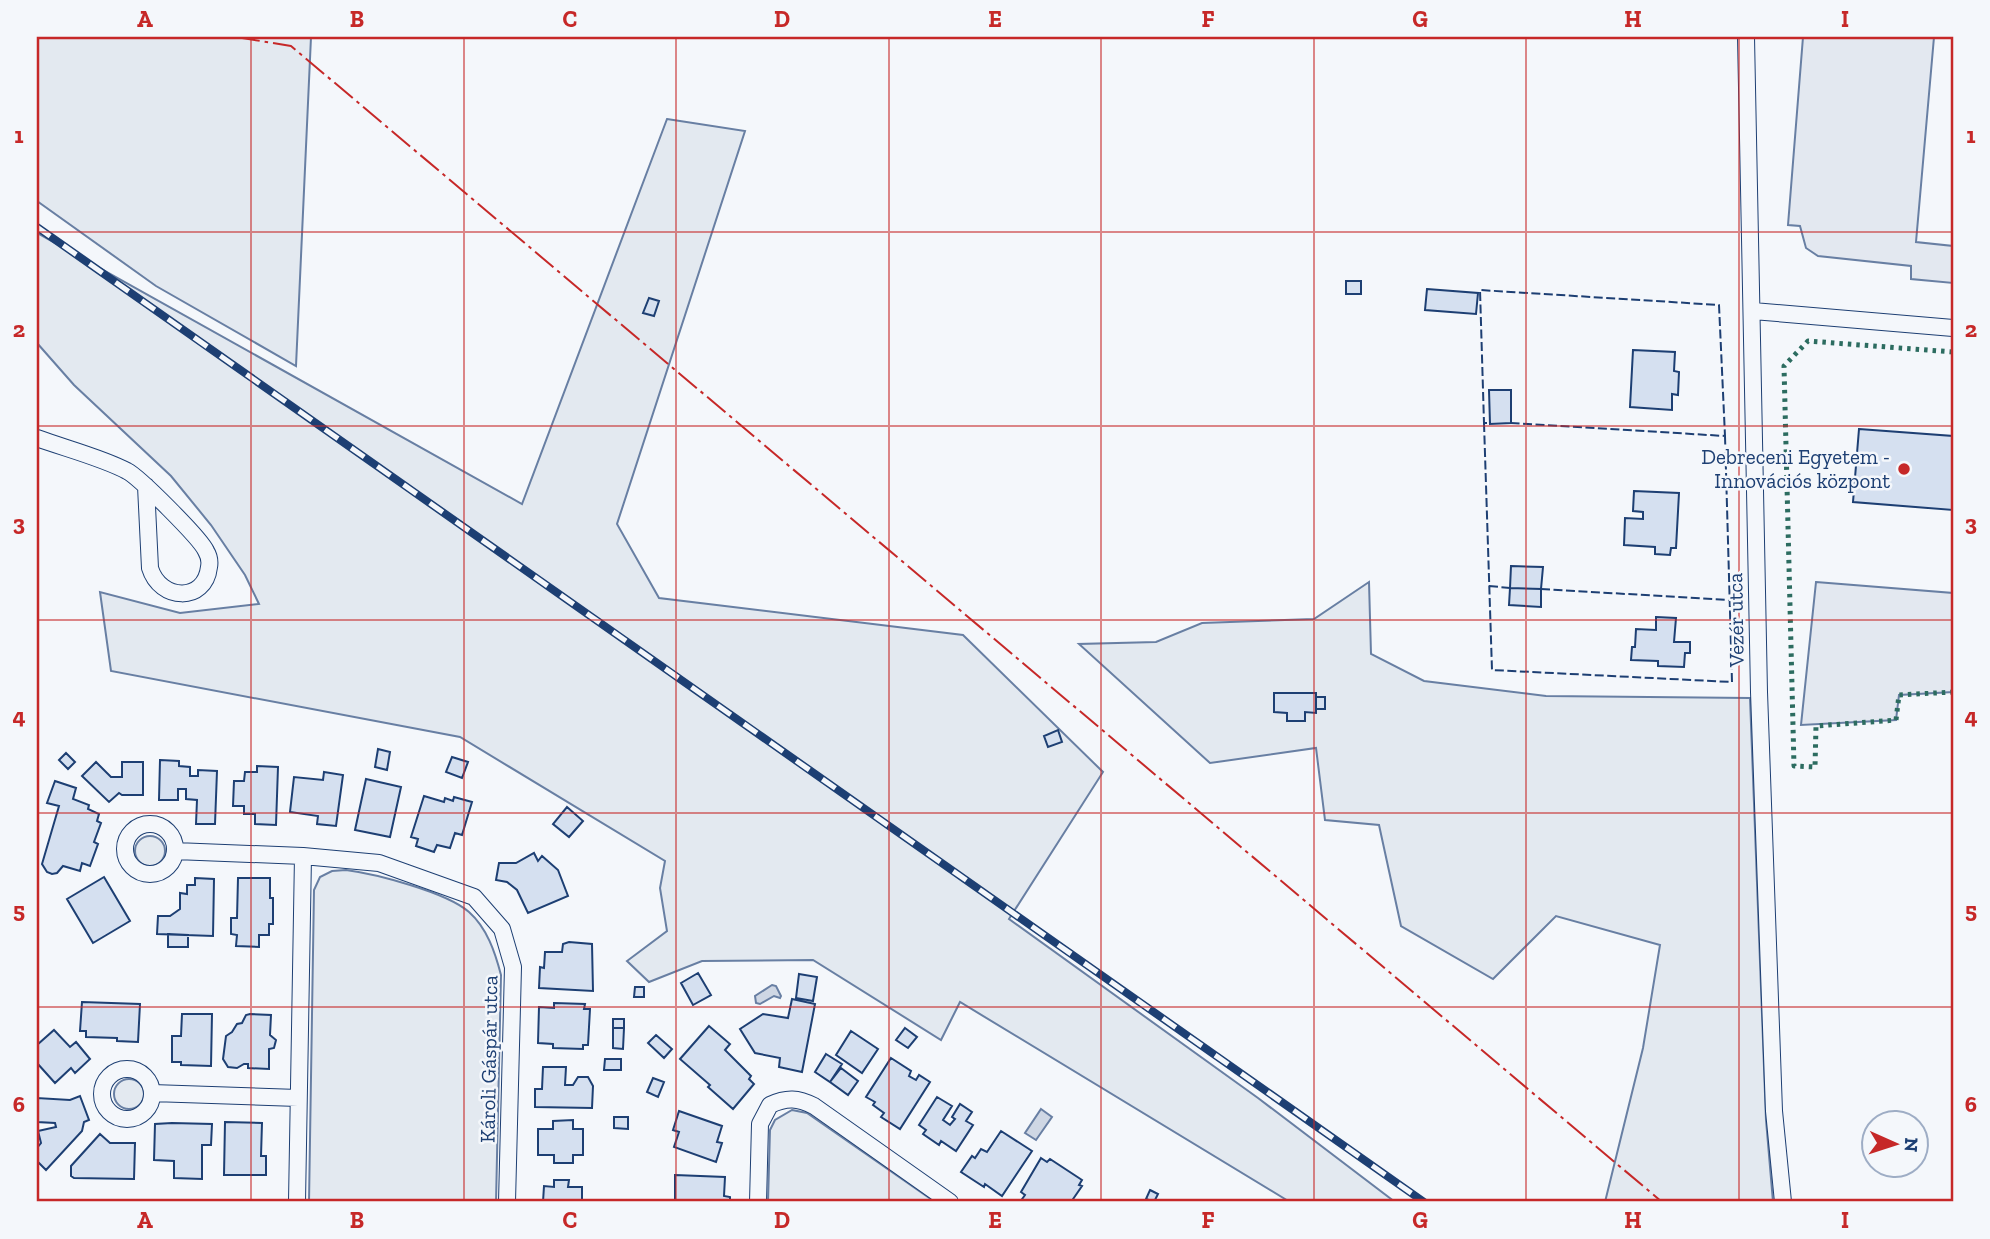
<svg xmlns="http://www.w3.org/2000/svg" width="1990" height="1239" viewBox="0 0 1990 1239" font-family="'Zilla Slab',serif">
<rect width="100%" height="100%" fill="#f4f7fb"/>
<path fill="#e3e9f0" stroke="#687fa3" stroke-width="2" d="M 37,37 L 311,37 L 296,366 L 156,286 L 37,201 Z
M 667,119 L 745,131 L 617,524 L 659,598 L 963,635 L 1103,772 L 1009,919 L 1258,1098 L 1395,1202 L 1290,1202 L 960,1002 L 941,1040 L 813,960 L 702,961 L 649,982 L 627,961 L 667,931 L 660,888 L 665,861 L 460,737 L 111,671 L 100,592 L 180,613 L 259,604 L 245,575 L 211,525 L 171,476 L 74,385 L 37,343 L 37,233 L 522,504 Z
M 1369,582 L 1371,654 L 1424,681 L 1546,696 L 1750,698 L 1766,1120 L 1773,1202 L 1605,1202 L 1643,1048 L 1660,945 L 1556,916 L 1493,979 L 1401,926 L 1379,825 L 1325,820 L 1316,748 L 1210,763 L 1079,644 L 1156,642 L 1202,623 L 1314,619 Z
M135 851a15 15 0 1 1 30 0a15 15 0 1 1-30 0Z
M 346,870 C 376,874 446,892 469,912 C 487,928 495,952 501,975 L 496,1202 L 309,1202 L 314,890 L 320,877 L 332,871 Z
M114 1094a15 15 0 1 1 30 0a15 15 0 1 1-30 0Z
M 792,1110 L 807,1113 L 935,1202 L 768,1202 L 770,1130 L 775,1120 Z"/>
<path fill="#e3e8f0" stroke="#687fa3" stroke-width="2" d="M 1803,37 L 1934,37 L 1916,242 L 1953,246 L 1953,283 L 1911,279 L 1911,266 L 1818,256 L 1806,248 L 1800,226 L 1788,225 Z
M 1816,582 L 1953,593 L 1953,692 L 1899,695 L 1896,720 L 1801,725 Z"/>
<path fill="#cfd7e4" stroke="#687fa3" stroke-width="2" d="M 772,985 L 776,986 L 781,996 L 780,998 L 774,996 L 760,1004 L 756,1003 L 755,996 Z
M 1041,1109 L 1052,1117 L 1036,1140 L 1025,1133 Z"/>
<path fill="#d5e0f0" stroke="#1d3f73" stroke-width="2" d="M 1346,281 L 1361,281 L 1361,294 L 1346,294 Z
M 1427,289 L 1478,293 L 1476,314 L 1425,310 Z
M 649,298 L 659,301 L 654,316 L 643,313 Z
M 1633,350 L 1675,352 L 1674,371 L 1679,372 L 1678,395 L 1672,394 L 1672,410 L 1630,407 Z
M 1489,390 L 1511,390 L 1511,423 L 1490,424 Z
M 1859,429 L 1953,436 L 1953,510 L 1853,502 Z
M 1634,491 L 1679,493 L 1676,548 L 1671,548 L 1670,555 L 1655,554 L 1655,547 L 1624,545 L 1625,518 L 1643,519 L 1643,512 L 1633,511 Z
M 1511,566 L 1543,567 L 1541,589 L 1510,588 Z
M 1510,588 L 1541,589 L 1541,607 L 1509,605 Z
M 1656,617 L 1676,618 L 1674,642 L 1690,642 L 1690,653 L 1685,653 L 1684,667 L 1658,666 L 1658,661 L 1631,660 L 1632,647 L 1635,647 L 1636,629 L 1656,630 Z
M 1274,693 L 1316,693 L 1316,713 L 1305,712 L 1305,721 L 1287,721 L 1287,713 L 1274,712 Z
M 1316,697 L 1325,697 L 1325,709 L 1316,709 Z
M 1058,730 L 1062,742 L 1048,747 L 1044,736 Z
M 378,749 L 390,752 L 387,770 L 375,767 Z
M 66,753 L 75,762 L 68,769 L 59,760 Z
M 452,757 L 468,762 L 462,778 L 446,772 Z
M 160,760 L 179,761 L 179,766 L 190,767 L 190,776 L 198,776 L 198,770 L 217,771 L 215,824 L 196,824 L 197,800 L 186,799 L 186,789 L 178,789 L 178,800 L 159,800 Z
M 96,762 L 111,777 L 122,777 L 122,762 L 143,762 L 143,795 L 122,795 L 119,793 L 109,802 L 82,776 Z
M 257,766 L 278,767 L 276,825 L 255,824 L 255,814 L 244,814 L 244,806 L 233,806 L 234,781 L 244,781 L 245,772 L 257,772 Z
M 324,772 L 343,775 L 336,826 L 317,824 L 318,816 L 290,812 L 294,777 L 323,780 Z
M 366,779 L 401,787 L 390,837 L 355,830 Z
M 55,781 L 76,788 L 73,799 L 89,805 L 88,809 L 99,814 L 97,821 L 101,823 L 94,842 L 98,844 L 90,866 L 82,863 L 80,871 L 63,866 L 57,873 L 52,874 L 47,872 L 42,864 L 59,806 L 47,803 Z
M 424,796 L 444,802 L 445,798 L 453,801 L 454,797 L 472,802 L 462,835 L 455,833 L 450,848 L 437,845 L 434,852 L 416,846 L 418,839 L 411,837 Z
M 567,807 L 583,821 L 569,837 L 553,824 Z
M 534,853 L 538,861 L 542,856 L 558,870 L 568,896 L 528,913 L 517,890 L 507,882 L 496,880 L 499,863 L 516,863 Z
M 104,877 L 130,921 L 93,943 L 67,899 Z
M 195,878 L 214,879 L 213,936 L 157,934 L 158,916 L 170,916 L 180,909 L 180,893 L 187,894 L 187,885 L 195,885 Z
M 238,878 L 270,878 L 270,898 L 273,898 L 273,924 L 269,924 L 269,935 L 259,935 L 259,947 L 236,946 L 237,935 L 231,934 L 231,918 L 237,918 Z
M 168,934 L 188,935 L 188,947 L 168,947 Z
M 569,942 L 592,944 L 593,991 L 539,988 L 540,967 L 544,968 L 545,952 L 562,952 L 563,944 Z
M 698,973 L 711,995 L 693,1005 L 681,983 Z
M 799,974 L 817,977 L 813,1001 L 796,998 Z
M 635,987 L 644,987 L 644,997 L 634,997 Z
M 792,999 L 815,1004 L 802,1072 L 779,1067 L 780,1058 L 755,1053 L 740,1029 L 763,1014 L 788,1018 Z
M 82,1002 L 140,1004 L 138,1042 L 117,1041 L 117,1038 L 86,1037 L 86,1031 L 80,1031 Z
M 554,1003 L 585,1004 L 584,1009 L 590,1009 L 588,1045 L 583,1045 L 583,1049 L 553,1048 L 553,1044 L 538,1043 L 539,1007 L 554,1008 Z
M 182,1014 L 212,1014 L 211,1066 L 181,1065 L 181,1062 L 172,1062 L 172,1036 L 181,1036 Z
M 250,1014 L 271,1015 L 270,1035 L 276,1040 L 274,1048 L 269,1049 L 269,1069 L 248,1068 L 248,1064 L 244,1064 L 237,1068 L 228,1067 L 223,1059 L 226,1036 L 232,1032 L 237,1024 L 242,1023 L 246,1015 Z
M 613,1019 L 624,1019 L 624,1028 L 613,1028 Z
M 709,1026 L 730,1044 L 725,1050 L 751,1076 L 749,1079 L 754,1084 L 733,1109 L 708,1087 L 710,1085 L 680,1059 Z
M 613,1028 L 624,1028 L 623,1049 L 613,1048 Z
M 905,1028 L 917,1037 L 908,1048 L 896,1040 Z
M 54,1030 L 70,1047 L 76,1042 L 90,1059 L 75,1073 L 71,1068 L 55,1083 L 37,1063 L 37,1045 Z
M 851,1031 L 878,1049 L 862,1073 L 836,1055 Z
M 656,1035 L 672,1049 L 664,1058 L 648,1043 Z
M 826,1054 L 842,1064 L 830,1082 L 815,1072 Z
M 891,1058 L 911,1071 L 909,1076 L 916,1080 L 919,1075 L 930,1082 L 900,1129 L 881,1117 L 884,1113 L 873,1105 L 875,1102 L 866,1097 Z
M 605,1059 L 621,1059 L 621,1070 L 604,1070 Z
M 543,1067 L 566,1067 L 565,1085 L 573,1085 L 578,1077 L 588,1077 L 593,1086 L 592,1108 L 535,1107 L 535,1089 L 542,1089 Z
M 841,1068 L 858,1081 L 848,1095 L 830,1082 Z
M 653,1078 L 664,1082 L 658,1097 L 647,1092 Z
M 80,1096 L 89,1120 L 84,1122 L 82,1131 L 46,1170 L 37,1161 L 37,1148 L 41,1143 L 38,1131 L 56,1127 L 55,1123 L 37,1122 L 37,1098 L 70,1100 Z
M 937,1097 L 952,1106 L 943,1120 L 950,1125 L 955,1119 L 952,1117 L 960,1104 L 972,1112 L 966,1121 L 973,1125 L 956,1151 L 941,1141 L 939,1145 L 923,1134 L 926,1130 L 919,1125 Z
M 679,1111 L 722,1126 L 717,1142 L 722,1143 L 716,1162 L 674,1147 L 679,1132 L 673,1130 Z
M 614,1117 L 628,1117 L 628,1129 L 614,1128 Z
M 573,1120 L 573,1129 L 583,1129 L 583,1155 L 573,1155 L 573,1163 L 554,1163 L 554,1155 L 538,1155 L 538,1129 L 553,1129 L 553,1121 Z
M 225,1122 L 262,1123 L 261,1156 L 266,1156 L 266,1175 L 224,1175 Z
M 172,1123 L 212,1124 L 211,1145 L 202,1145 L 202,1179 L 174,1178 L 174,1161 L 154,1160 L 155,1124 Z
M 1001,1131 L 1032,1151 L 1002,1196 L 985,1184 L 984,1187 L 961,1172 L 972,1156 L 975,1158 L 981,1149 L 987,1152 Z
M 100,1134 L 110,1143 L 135,1143 L 134,1179 L 74,1178 L 71,1176 L 71,1166 Z
M 1041,1158 L 1047,1162 L 1050,1159 L 1082,1180 L 1079,1185 L 1082,1186 L 1071,1202 L 1020,1202 L 1025,1195 L 1021,1192 Z
M 675,1175 L 725,1177 L 724,1196 L 730,1197 L 730,1202 L 675,1202 Z
M 554,1180 L 569,1180 L 568,1187 L 582,1187 L 582,1202 L 543,1202 L 544,1186 L 554,1187 Z
M 1150,1190 L 1158,1194 L 1154,1202 L 1146,1199 Z"/>
<g fill="none" stroke-linecap="round" stroke-linejoin="round">
<defs>
<path id="minor" d="M 1746,37 L 1759,692 L 1774,1111 L 1783,1202
M 1753,311 L 1953,328
M 37,438 C 64,448 103,458 127,471 C 139,477 201,539 206,551 C 209,556 210,562 209,567 C 205,603 160,601 150,568 L 146,486
M125 849a25 25 0 1 1 50 0a25 25 0 1 1-50 0Z
M 175,851 L 303,856 L 379,863 L 474,897 L 502,929 L 513,967 L 507,1202
M102 1094a25 25 0 1 1 50 0a25 25 0 1 1-50 0Z
M 152,1093 L 298,1098
M 297,1202 L 303,856
M 758,1202 L 760,1124 L 770,1105 C 787,1097 798,1098 814,1106 L 950,1202"/>
</defs>
<use href="#minor" stroke="#1d3f73" stroke-width="18"/>
<use href="#minor" stroke="#f4f7fb" stroke-width="16"/>
<defs>
<path id="rail" d="M 37,227 L 1424,1202"/>
</defs>
<use href="#rail" stroke="#1d3f73" stroke-width="8"/>
<use href="#rail" stroke="#f4f7fb" stroke-width="5" stroke-dasharray="16" stroke-linecap="butt"/>
<path stroke="#2c6c60" stroke-width="5" stroke-dasharray="3.5 5" stroke-linecap="butt" d="M 1953,352 L 1808,341 L 1784,366 L 1794,766 L 1815,767 L 1816,726 L 1896,720 L 1899,695 L 1953,692"/>
<path stroke="#1d3f73" stroke-width="2" stroke-dasharray="9 3.5" stroke-linecap="butt" d="M 1484,423 L 1492,670 L 1732,682 L 1725,436
M 1487,423 L 1484,423 L 1480,290 L 1719,305 L 1725,436 L 1511,423
M 1489,586 L 1510,588
M 1541,589 L 1730,600"/>
<path stroke="#c62828" stroke-width="2" stroke-dasharray="24 5 3.5 5" stroke-linecap="butt" d="M 236,37 L 291,46 L 1662,1202"/>
</g>
<path fill="none" stroke="#c62828" stroke-width="2" stroke-opacity="0.55" d="M 251,37 L 251,1202M 464,37 L 464,1202M 676,37 L 676,1202M 889,37 L 889,1202M 1101,37 L 1101,1202M 1314,37 L 1314,1202M 1526,37 L 1526,1202M 1739,37 L 1739,1202M 37,232 L 1953,232M 37,426 L 1953,426M 37,620 L 1953,620M 37,813 L 1953,813M 37,1007 L 1953,1007"/>
<circle fill="#c62828" stroke="#f4f7fb" stroke-width="2.5" cx="1904" cy="469" r="7"/>
<g text-anchor="middle" stroke-width="5" stroke-linejoin="round" paint-order="stroke">
<g font-size="21" fill="#1d3f73" stroke="#f4f7fb" text-anchor="end">
<text x="1890" y="464">Debreceni Egyetem -<tspan x="1890" dy="24">Innovációs központ</tspan></text>
</g>
<g font-size="21" fill="#1d3f73" stroke="#f4f7fb">
<text transform="translate(1736 620) rotate(-91)" y="7">Vezér utca</text>
<text transform="translate(489 1059) rotate(-89)" y="7">Károli Gáspár utca</text>
</g>
</g>
<rect width="1990" height="1239" fill="none" stroke="#f4f7fb" stroke-width="77"/>
<g transform="translate(1895 1144) rotate(93)"><circle r="33" fill="#f4f7fb" stroke="#9eadc5" stroke-width="2"/>
<path d="M0-5L12 26L0 18L-12 26Z" fill="#c62828"/>
<text y="-10" font-size="19" font-weight="bold" text-anchor="middle" fill="#1d3f73">N</text>
</g>
<rect x="38" y="38" width="1914" height="1162" fill="none" stroke="#c62828" stroke-width="2.5"/>
<g font-size="23" text-anchor="middle" font-weight="bold" fill="#c62828">
<text x="145" y="27">A</text>
<text x="357" y="27">B</text>
<text x="570" y="27">C</text>
<text x="782" y="27">D</text>
<text x="995" y="27">E</text>
<text x="1208" y="27">F</text>
<text x="1420" y="27">G</text>
<text x="1633" y="27">H</text>
<text x="1845" y="27">I</text>
<text x="19" y="143">1</text>
<text x="1971" y="143">1</text>
<text x="19" y="337">2</text>
<text x="1971" y="337">2</text>
<text x="19" y="531">3</text>
<text x="1971" y="531">3</text>
<text x="19" y="724">4</text>
<text x="1971" y="724">4</text>
<text x="19" y="918">5</text>
<text x="1971" y="918">5</text>
<text x="19" y="1112">6</text>
<text x="1971" y="1112">6</text>
<text x="145" y="1228">A</text>
<text x="357" y="1228">B</text>
<text x="570" y="1228">C</text>
<text x="782" y="1228">D</text>
<text x="995" y="1228">E</text>
<text x="1208" y="1228">F</text>
<text x="1420" y="1228">G</text>
<text x="1633" y="1228">H</text>
<text x="1845" y="1228">I</text>
</g>
</svg>
